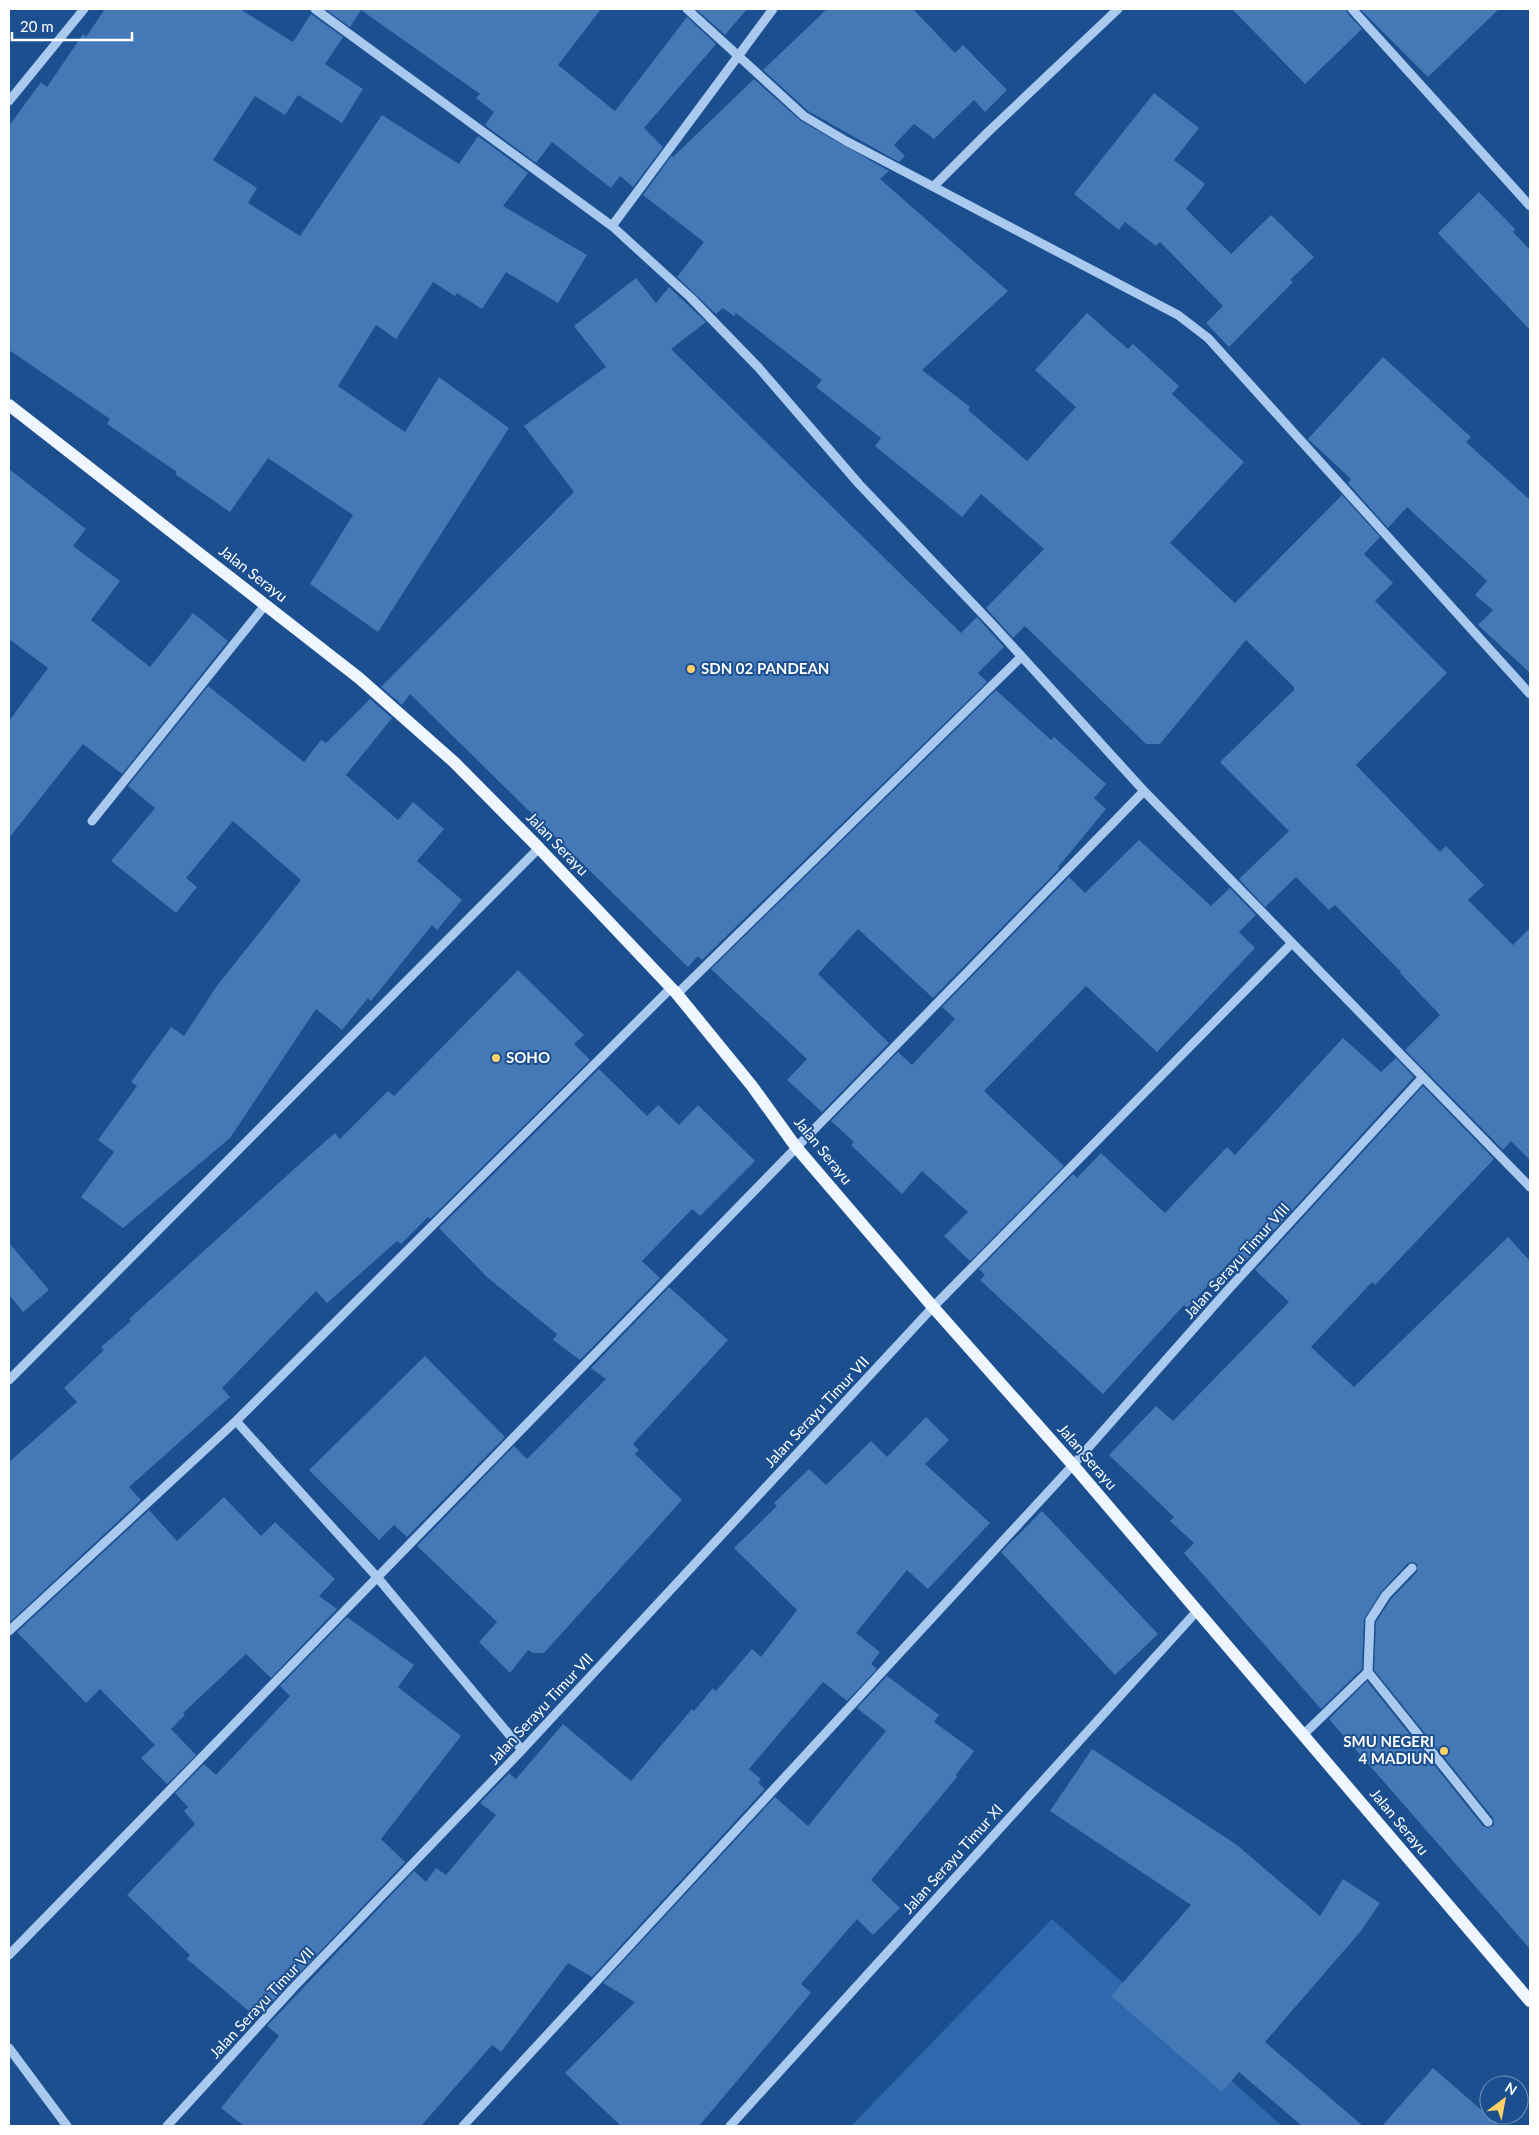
<svg xmlns="http://www.w3.org/2000/svg" width="1539" height="2135" viewBox="0 0 1539 2135" font-family="Lato,sans-serif">
<rect width="100%" height="100%" fill="#1b4f8f"/>
<path fill="#2e69ad" d="M 1052,1919 L 1282,2126 L 851,2126 Z"/>
<path fill="#4478b7" d="M 105,9 L 240,9 L 293,42 L 311,14 L 343,37 L 325,64 L 363,89 L 342,123 L 298,95 L 285,115 L 255,96 L 213,160 L 257,188 L 248,203 L 300,236 L 382,115 L 459,164 L 478,136 L 528,173 L 503,206 L 587,255 L 558,303 L 506,272 L 482,309 L 457,293 L 455,296 L 433,282 L 396,339 L 376,325 L 338,386 L 405,432 L 439,377 L 509,428 L 378,632 L 310,584 L 353,515 L 268,458 L 230,512 L 175,474 L 177,472 L 107,424 L 110,419 L 9,350 L 9,126 L 41,82 L 47,87 L 83,34 L 86,37 Z
M 325,9 L 601,9 L 558,65 L 615,111 L 687,17 L 716,44 L 644,128 L 663,147 L 633,187 L 620,176 L 611,188 L 552,142 L 536,163 L 485,125 L 494,112 L 476,98 L 480,94 L 361,10 L 350,27 Z
M 696,9 L 747,9 L 725,35 Z
M 827,9 L 913,9 L 955,53 L 963,45 L 1007,90 L 985,112 L 974,100 L 934,139 L 914,124 L 894,145 L 905,156 L 899,162 L 808,111 L 763,70 Z
M 1232,9 L 1346,9 L 1347,13 L 1362,29 L 1305,84 Z
M 1360,9 L 1499,9 L 1428,77 Z
M 754,79 L 801,121 L 889,171 L 880,179 L 1008,291 L 922,370 L 970,407 L 968,410 L 1027,461 L 1076,407 L 1035,370 L 1087,313 L 1128,349 L 1133,344 L 1179,386 L 1172,394 L 1244,462 L 1170,543 L 1235,603 L 1342,495 L 1380,537 L 1364,554 L 1393,583 L 1375,601 L 1447,673 L 1356,765 L 1440,852 L 1446,846 L 1484,885 L 1468,900 L 1513,945 L 1530,928 L 1530,1160 L 1511,1141 L 1503,1150 L 1405,1050 L 1440,1015 L 1400,973 L 1401,972 L 1335,905 L 1329,910 L 1296,877 L 1265,907 L 1239,879 L 1289,831 L 1220,762 L 1294,690 L 1294,687 L 1246,640 L 1160,744 L 1146,744 L 1025,626 L 1013,638 L 986,608 L 1044,549 L 981,494 L 962,517 L 875,446 L 881,438 L 816,387 L 822,380 L 736,313 L 734,316 L 723,308 L 716,314 L 677,277 L 704,242 L 643,195 L 672,155 L 673,157 Z
M 1154,93 L 1199,128 L 1174,160 L 1205,184 L 1186,209 L 1231,254 L 1271,215 L 1314,257 L 1290,280 L 1293,282 L 1229,347 L 1206,323 L 1223,306 L 1160,242 L 1156,246 L 1125,222 L 1119,230 L 1074,194 Z
M 1479,192 L 1515,229 L 1513,232 L 1530,250 L 1530,330 L 1438,233 Z
M 636,278 L 656,303 L 669,287 L 706,322 L 671,349 L 961,633 L 977,617 L 1004,647 L 978,673 L 987,682 L 702,960 L 698,956 L 688,967 L 410,694 L 402,705 L 381,687 L 574,492 L 524,426 L 606,367 L 574,326 Z
M 1383,357 L 1471,437 L 1466,442 L 1530,500 L 1530,673 L 1478,625 L 1493,610 L 1475,595 L 1487,581 L 1407,507 L 1388,528 L 1348,483 L 1351,479 L 1308,439 Z
M 9,469 L 86,529 L 73,546 L 120,581 L 91,620 L 150,667 L 193,613 L 228,641 L 122,774 L 83,744 L 9,838 L 9,721 L 48,668 L 9,639 Z
M 208,686 L 304,762 L 321,740 L 326,743 L 370,699 L 392,718 L 346,775 L 398,820 L 413,802 L 444,829 L 417,861 L 462,900 L 437,930 L 432,925 L 371,1001 L 368,998 L 342,1030 L 316,1009 L 230,1138 L 123,1228 L 81,1197 L 114,1152 L 98,1140 L 137,1086 L 131,1082 L 171,1027 L 184,1036 L 216,987 L 301,880 L 233,821 L 186,878 L 197,887 L 176,913 L 111,861 L 155,808 L 128,786 Z
M 996,690 L 1051,740 L 1054,737 L 1106,784 L 1094,798 L 1106,809 L 1058,867 L 1059,869 L 933,998 L 858,929 L 818,974 L 889,1043 L 822,1112 L 787,1080 L 807,1059 L 711,969 Z
M 1139,840 L 1211,906 L 1230,888 L 1256,915 L 1239,932 L 1255,948 L 1157,1052 L 1086,986 L 984,1091 L 1064,1166 L 970,1261 L 944,1236 L 968,1212 L 922,1171 L 902,1194 L 851,1145 L 854,1142 L 831,1121 L 898,1052 L 912,1065 L 955,1019 L 942,1007 L 1069,877 L 1085,893 Z
M 518,970 L 584,1035 L 574,1044 L 590,1060 L 430,1219 L 428,1217 L 401,1244 L 397,1241 L 327,1303 L 316,1291 L 222,1388 L 230,1397 L 129,1487 L 141,1500 L 9,1623 L 9,1462 L 77,1402 L 64,1388 L 104,1350 L 101,1347 L 131,1321 L 129,1319 L 293,1170 L 335,1133 L 340,1139 L 388,1091 L 394,1096 Z
M 1343,1038 L 1381,1072 L 1396,1058 L 1414,1077 L 1245,1262 L 1237,1254 L 1187,1308 L 1184,1305 L 1103,1394 L 980,1280 L 985,1275 L 979,1269 L 1073,1174 L 1077,1178 L 1101,1153 L 1165,1213 L 1227,1147 L 1235,1155 Z
M 599,1069 L 647,1116 L 658,1105 L 679,1125 L 698,1105 L 755,1161 L 700,1216 L 692,1209 L 642,1261 L 660,1278 L 580,1360 L 553,1340 L 557,1334 L 488,1278 L 439,1228 Z
M 1423,1086 L 1494,1159 L 1375,1285 L 1372,1282 L 1311,1347 L 1354,1387 L 1508,1237 L 1530,1261 L 1530,1949 L 1329,1719 L 1367,1681 L 1483,1826 L 1488,1828 L 1494,1825 L 1493,1818 L 1374,1670 L 1376,1622 L 1391,1599 L 1417,1572 L 1417,1564 L 1413,1562 L 1408,1563 L 1381,1592 L 1364,1619 L 1362,1669 L 1321,1709 L 1184,1553 L 1194,1543 L 1170,1521 L 1174,1517 L 1109,1455 L 1156,1406 L 1173,1421 L 1289,1302 L 1255,1270 Z
M 9,1243 L 49,1290 L 23,1312 L 9,1295 Z
M 669,1287 L 728,1340 L 633,1444 L 639,1450 L 635,1454 L 682,1500 L 544,1653 L 533,1653 L 528,1650 L 510,1673 L 479,1642 L 497,1622 L 417,1546 L 514,1446 L 527,1459 L 606,1379 L 591,1368 Z
M 425,1356 L 505,1437 L 407,1537 L 394,1525 L 379,1540 L 309,1470 Z
M 926,1417 L 949,1440 L 925,1464 L 990,1523 L 928,1589 L 907,1570 L 856,1633 L 880,1652 L 871,1664 L 877,1669 L 847,1701 L 823,1682 L 749,1769 L 761,1779 L 758,1783 L 765,1789 L 592,1977 L 568,1963 L 501,2052 L 492,2045 L 421,2126 L 244,2126 L 221,2108 L 279,2036 L 267,2026 L 414,1871 L 426,1882 L 436,1868 L 446,1875 L 496,1815 L 480,1803 L 509,1773 L 516,1779 L 563,1724 L 631,1781 L 692,1709 L 694,1711 L 713,1688 L 716,1691 L 752,1649 L 761,1657 L 797,1610 L 734,1548 L 777,1506 L 774,1503 L 809,1469 L 826,1485 L 871,1441 L 887,1457 Z
M 224,1497 L 261,1536 L 275,1522 L 335,1579 L 319,1596 L 337,1609 L 271,1678 L 246,1654 L 183,1713 L 185,1715 L 157,1743 L 171,1729 L 196,1755 L 167,1784 L 141,1758 L 155,1745 L 100,1689 L 86,1703 L 17,1632 L 149,1510 L 177,1541 Z
M 1042,1511 L 1158,1634 L 1115,1675 L 1001,1552 Z
M 347,1617 L 414,1665 L 398,1687 L 461,1736 L 381,1839 L 405,1862 L 257,2018 L 187,1959 L 190,1955 L 127,1895 L 195,1824 L 184,1811 L 188,1807 L 175,1793 L 204,1764 L 216,1775 L 290,1696 L 280,1686 Z
M 887,1676 L 939,1715 L 934,1722 L 974,1751 L 956,1775 L 957,1777 L 871,1880 L 900,1908 L 873,1935 L 857,1919 L 801,1984 L 811,1993 L 699,2126 L 621,2126 L 565,2073 L 635,2002 L 603,1983 L 775,1797 L 808,1826 L 886,1731 L 857,1708 Z
M 1092,1749 L 1237,1845 L 1320,1916 L 1343,1879 L 1380,1903 L 1361,1931 L 1265,2042 L 1363,2126 L 1302,2126 L 1239,2072 L 1222,2092 L 1111,1996 L 1191,1905 L 1050,1811 Z
M 1433,2068 L 1500,2126 L 1382,2126 Z"/>
<g fill="none" stroke-linecap="round" stroke-linejoin="round">
<path stroke="#a9c9ee" stroke-width="9" d="M 315,9 L 612,226 L 691,298 L 758,367 L 859,484 L 993,625 L 1144,791 L 1530,1187
M 687,9 L 804,116 L 846,141 L 1178,315 L 1208,338 L 1530,694
M 1352,9 L 1530,206
M 9,101 L 84,9
M 934,186 L 987,133 L 1118,9
M 612,226 L 773,9
M 92,821 L 266,604
M 677,994 L 1021,657
M 9,1380 L 539,848
M 236,1421 L 377,1577 L 522,1750
M 9,1631 L 236,1421 L 671,988
M 1368,1672 L 1488,1822
M 1303,1735 L 1368,1672 L 1370,1620 L 1386,1595 L 1412,1568
M 9,1955 L 1144,791
M 9,2048 L 67,2126
M 167,2126 L 294,1987 L 522,1750 L 933,1307 L 1292,943
M 463,2126 L 1073,1465 L 1226,1292 L 1423,1077
M 730,2126 L 1197,1611"/>
<path stroke="#f0f6ff" stroke-width="12" d="M 9,405 L 359,678 L 454,762 L 539,848 L 677,994 L 752,1086 L 796,1147 L 933,1307 L 1073,1465 L 1530,2001"/>
</g>
<g fill="#ffd166" stroke="#1b4f8f" stroke-width="2">
<circle cx="691" cy="669" r="5"/>
<circle cx="496" cy="1058" r="5"/>
<circle cx="1444" cy="1751" r="5"/>
</g>
<g text-anchor="middle" stroke-width="4" stroke-linejoin="round" paint-order="stroke">
<g font-size="15" fill="#fff" stroke="#1b4f8f">
<text transform="translate(253 574) rotate(38)" y="5">Jalan Serayu</text>
<text transform="translate(557 844) rotate(46)" y="5">Jalan Serayu</text>
<text transform="translate(823 1151) rotate(51)" y="5">Jalan Serayu</text>
<text transform="translate(1237 1261) rotate(-48)" y="5">Jalan Serayu Timur VIII</text>
<text transform="translate(817 1412) rotate(-47)" y="5">Jalan Serayu Timur VII</text>
<text transform="translate(1087 1457) rotate(49)" y="5">Jalan Serayu</text>
<text transform="translate(541 1709) rotate(-47)" y="5">Jalan Serayu Timur VII</text>
<text transform="translate(1399 1822) rotate(50)" y="5">Jalan Serayu</text>
<text transform="translate(953 1859) rotate(-48)" y="5">Jalan Serayu Timur XI</text>
<text transform="translate(262 2003) rotate(-47)" y="5">Jalan Serayu Timur VII</text>
</g>
<g font-size="15" font-weight="bold" fill="#fff" stroke="#1b4f8f" text-anchor="start">
<text x="701" y="674">SDN 02 PANDEAN</text>
<text x="506" y="1063">SOHO</text>
<text x="1434" y="1747" text-anchor="end">SMU NEGERI<tspan x="1434" dy="17">4 MADIUN</tspan></text>
</g>
</g>
<rect width="1539" height="2135" fill="none" stroke="#ffffff" stroke-width="20"/>
<g transform="translate(1504 2100) rotate(32)"><circle r="24" fill="#1b4f8f" stroke="#7695bc"/>
<path d="M0-4L9 19L0 12L-9 19Z" fill="#ffd166"/>
<text y="-8" font-size="14" font-weight="bold" text-anchor="middle" fill="#ffffff">N</text>
</g>
<path d="M12 32v8h120v-8" fill="none" stroke="#ffffff" stroke-width="2.5"/>
<text x="20" y="32" font-size="15" fill="#ffffff" stroke="#1b4f8f" stroke-width="4" paint-order="stroke">20 m</text>
</svg>
